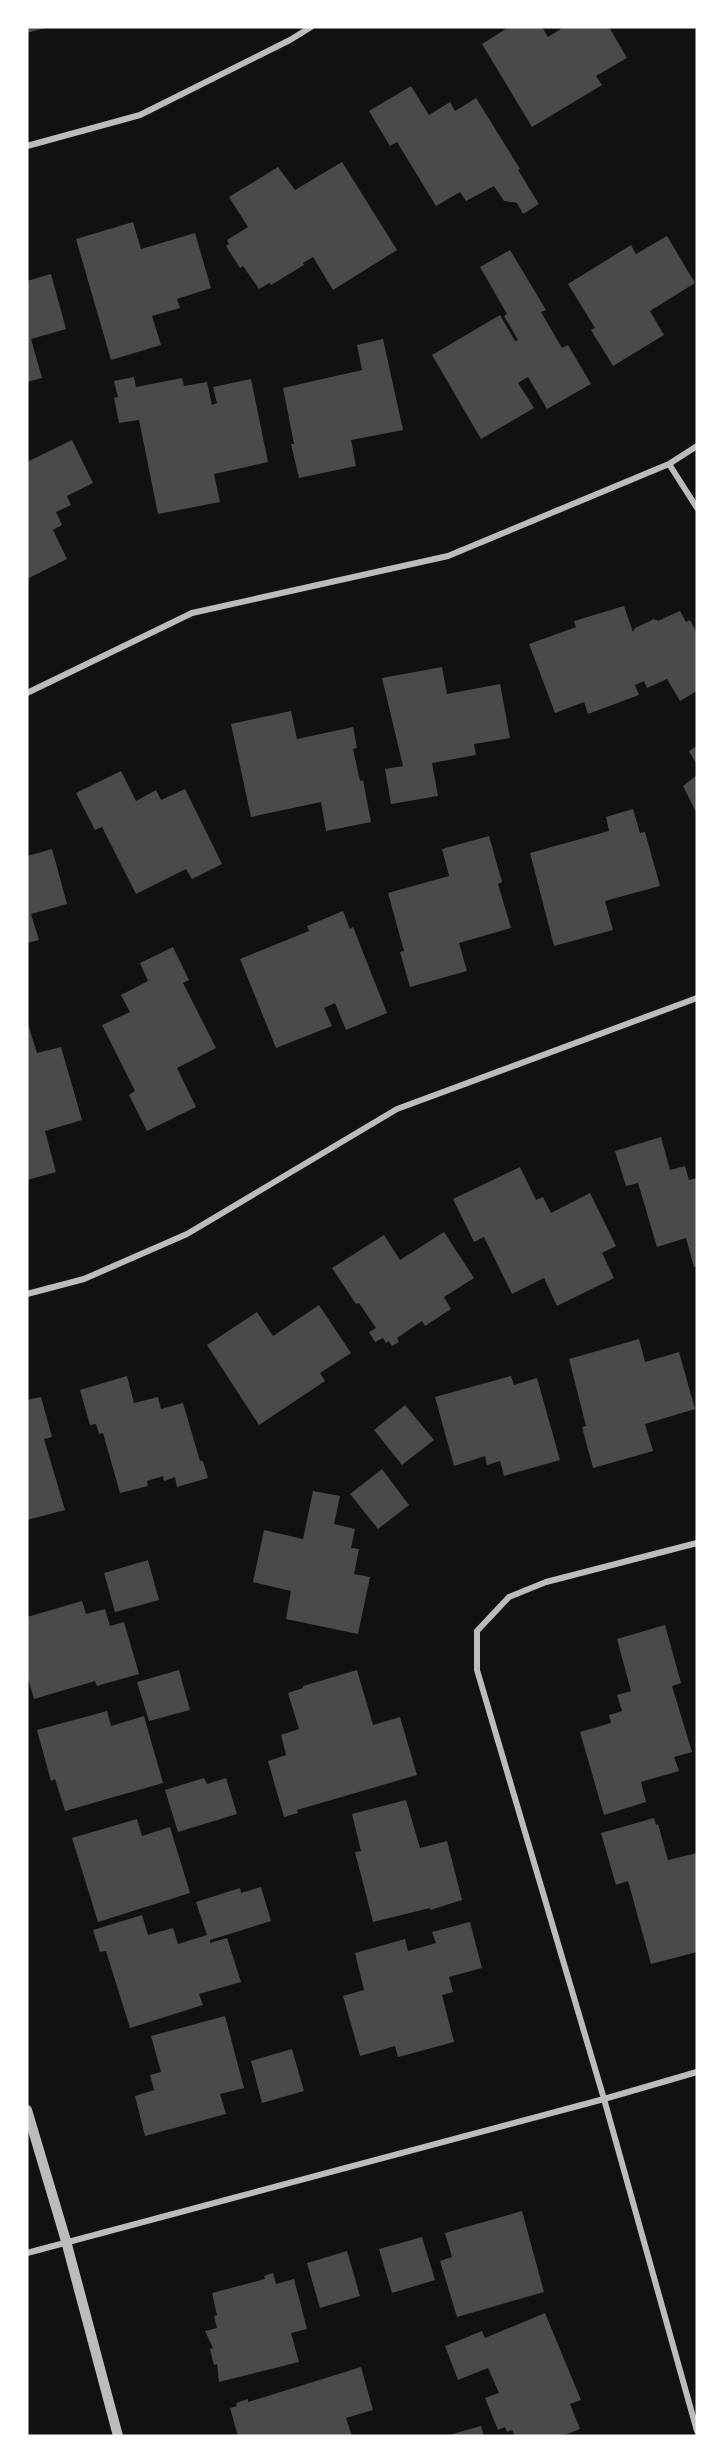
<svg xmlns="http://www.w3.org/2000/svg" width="724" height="2463" viewBox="0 0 724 2463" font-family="Lato,sans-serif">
<rect width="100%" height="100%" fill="#111"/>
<path fill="#4a4a4a" d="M 27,27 L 44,27 L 45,28 L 27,33 Z
M 509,27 L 542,27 L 548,37 L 564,27 L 609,27 L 627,58 L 596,76 L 602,85 L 532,127 L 482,44 Z
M 411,86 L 429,115 L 450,102 L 455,111 L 476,98 L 520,169 L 518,170 L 539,204 L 523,214 L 517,203 L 504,201 L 494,186 L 466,201 L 460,192 L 436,206 L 397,142 L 390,146 L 369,111 Z
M 342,162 L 397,250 L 333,290 L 313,257 L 303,263 L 304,265 L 271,285 L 269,283 L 259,289 L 243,266 L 240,268 L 226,246 L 229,244 L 227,240 L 248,227 L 229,197 L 278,167 L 295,190 Z
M 133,222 L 141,249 L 195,233 L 211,288 L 177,299 L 180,308 L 152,316 L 161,345 L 111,360 L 76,239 Z
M 667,236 L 695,283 L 650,311 L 664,335 L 613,366 L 591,330 L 595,328 L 568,284 L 631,245 L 636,254 Z
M 510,250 L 546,310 L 541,312 L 562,348 L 568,345 L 591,384 L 547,409 L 528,377 L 518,383 L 534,408 L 481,439 L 432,355 L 500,315 L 515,341 L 518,340 L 504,316 L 507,314 L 480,267 Z
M 51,274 L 66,329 L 31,339 L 42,378 L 27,382 L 27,281 Z
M 383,339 L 403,430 L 351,440 L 356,466 L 299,478 L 291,444 L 294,444 L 283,388 L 362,370 L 357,345 Z
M 134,377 L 136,387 L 182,378 L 184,386 L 207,382 L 212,405 L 217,403 L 213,387 L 251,379 L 268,462 L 214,474 L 220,502 L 158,514 L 139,420 L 119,423 L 114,398 L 118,397 L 114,381 Z
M 72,440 L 93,483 L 67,496 L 71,505 L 56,512 L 62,525 L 53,530 L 67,559 L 27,579 L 27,462 Z
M 624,606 L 633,632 L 635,628 L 654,619 L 658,621 L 680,611 L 686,622 L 690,620 L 697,633 L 697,691 L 680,701 L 667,679 L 647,688 L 644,681 L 635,685 L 639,695 L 588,714 L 584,702 L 555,713 L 529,644 L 576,627 L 574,621 Z
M 442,667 L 447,694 L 500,684 L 510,738 L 474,744 L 476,755 L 432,763 L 438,796 L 391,804 L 385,769 L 403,766 L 382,678 Z
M 291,711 L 297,739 L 353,727 L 357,748 L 353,749 L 360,781 L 363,780 L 371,822 L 326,831 L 321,802 L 251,817 L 231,724 Z
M 697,746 L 697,765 L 689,751 Z
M 121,771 L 136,801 L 156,790 L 161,800 L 185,789 L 222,864 L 192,879 L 186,869 L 136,894 L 102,827 L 95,830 L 76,793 Z
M 697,775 L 697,814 L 683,786 Z
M 633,809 L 640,833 L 645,832 L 660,886 L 605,901 L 613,930 L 554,946 L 530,853 L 609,831 L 606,817 Z
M 489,836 L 502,882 L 498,884 L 511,928 L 459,943 L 467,971 L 410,987 L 400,952 L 404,951 L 388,893 L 449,876 L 442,849 Z
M 52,849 L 67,904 L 31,914 L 39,940 L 27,943 L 27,856 Z
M 343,911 L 350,929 L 353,927 L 387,1013 L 346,1030 L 335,1003 L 324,1008 L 332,1026 L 276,1048 L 240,959 L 309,931 L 307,926 Z
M 173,947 L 189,980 L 183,983 L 216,1048 L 177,1068 L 196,1107 L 147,1131 L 129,1095 L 135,1091 L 102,1025 L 130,1012 L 121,995 L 148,981 L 140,963 Z
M 27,1021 L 37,1053 L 61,1047 L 82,1120 L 45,1131 L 56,1172 L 27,1180 Z
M 661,1137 L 670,1170 L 685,1166 L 689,1180 L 697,1178 L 697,1266 L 694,1267 L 686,1238 L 657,1247 L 638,1183 L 626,1186 L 615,1151 Z
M 520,1167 L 536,1200 L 543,1197 L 551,1213 L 590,1193 L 616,1246 L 602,1253 L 614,1278 L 557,1306 L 544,1278 L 512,1294 L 484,1237 L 474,1242 L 453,1199 Z
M 444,1232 L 474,1278 L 444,1297 L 451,1309 L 425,1326 L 422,1321 L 397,1338 L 399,1342 L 392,1346 L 389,1341 L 386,1343 L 383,1338 L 375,1342 L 369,1332 L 376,1328 L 359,1303 L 356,1304 L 332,1268 L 384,1235 L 400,1260 Z
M 319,1305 L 351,1353 L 320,1373 L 325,1381 L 259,1425 L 207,1345 L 257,1312 L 273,1336 Z
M 639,1339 L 645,1362 L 679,1352 L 695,1409 L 645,1424 L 653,1451 L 593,1468 L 582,1427 L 586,1426 L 569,1359 Z
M 127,1376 L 134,1403 L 158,1397 L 161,1409 L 183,1403 L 200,1461 L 203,1461 L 208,1478 L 177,1487 L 175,1477 L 164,1481 L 163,1476 L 147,1481 L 148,1486 L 120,1493 L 103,1433 L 99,1434 L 96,1424 L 90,1425 L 80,1390 Z
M 511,1376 L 514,1385 L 537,1378 L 560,1460 L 504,1476 L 500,1461 L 487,1465 L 485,1456 L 454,1466 L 435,1397 Z
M 41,1397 L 52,1437 L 44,1439 L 65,1510 L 27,1520 L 27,1400 Z
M 405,1405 L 434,1440 L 402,1465 L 374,1430 Z
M 382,1469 L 409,1505 L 378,1529 L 350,1494 Z
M 313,1491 L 340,1496 L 334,1524 L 355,1529 L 351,1548 L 359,1549 L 354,1574 L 370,1577 L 358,1634 L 286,1619 L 291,1591 L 253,1582 L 264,1530 L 303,1539 Z
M 148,1560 L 159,1600 L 115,1612 L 104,1573 Z
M 82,1601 L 86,1614 L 105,1609 L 110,1626 L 124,1622 L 139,1674 L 97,1686 L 95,1681 L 34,1699 L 27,1675 L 27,1617 Z
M 665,1625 L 681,1683 L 672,1686 L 692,1752 L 674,1757 L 679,1771 L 641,1782 L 646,1802 L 604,1815 L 580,1732 L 611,1723 L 609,1715 L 622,1711 L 617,1695 L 631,1691 L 617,1639 Z
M 179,1670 L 190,1710 L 149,1721 L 137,1682 Z
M 357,1670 L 373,1725 L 400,1717 L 417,1775 L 297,1810 L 298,1813 L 284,1817 L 268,1761 L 286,1755 L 281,1735 L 299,1729 L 288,1693 L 303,1688 L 303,1686 Z
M 107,1711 L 111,1726 L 144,1716 L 163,1783 L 65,1811 L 55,1779 L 51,1781 L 37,1730 Z
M 204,1778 L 207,1784 L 226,1778 L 237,1814 L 178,1832 L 165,1790 Z
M 406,1800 L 420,1848 L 447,1841 L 462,1900 L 430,1910 L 430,1908 L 373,1922 L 355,1852 L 361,1851 L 352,1814 Z
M 654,1818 L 656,1825 L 658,1824 L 668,1860 L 697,1853 L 697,1952 L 651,1964 L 628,1881 L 616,1885 L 601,1833 Z
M 137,1819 L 142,1836 L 170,1827 L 190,1893 L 98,1922 L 72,1838 Z
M 261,1887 L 271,1921 L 210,1940 L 210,1943 L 227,1938 L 241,1982 L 199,1994 L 203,2005 L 130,2028 L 106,1951 L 100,1952 L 93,1930 L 142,1915 L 148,1935 L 173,1928 L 178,1944 L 207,1935 L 196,1902 L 240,1888 L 241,1893 Z
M 470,1922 L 482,1968 L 449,1977 L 453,1992 L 442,1995 L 454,2042 L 398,2057 L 395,2046 L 360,2056 L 343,1996 L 364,1990 L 355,1953 L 405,1939 L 408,1951 L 436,1943 L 432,1932 Z
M 225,2016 L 244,2088 L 220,2094 L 226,2114 L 145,2136 L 135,2096 L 154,2090 L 150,2075 L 161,2072 L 151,2036 Z
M 292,2049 L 304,2091 L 262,2103 L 251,2061 Z
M 522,2211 L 544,2292 L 457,2317 L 440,2261 L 452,2257 L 445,2233 Z
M 422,2237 L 435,2280 L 392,2293 L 379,2249 Z
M 347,2251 L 360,2296 L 320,2308 L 307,2263 Z
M 273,2273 L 276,2284 L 294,2279 L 307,2329 L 291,2333 L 299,2362 L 219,2382 L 217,2364 L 214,2365 L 210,2349 L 213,2348 L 205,2331 L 217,2328 L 214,2316 L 217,2315 L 212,2293 L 265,2279 L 264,2276 Z
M 545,2313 L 581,2400 L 570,2404 L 580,2429 L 562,2436 L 515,2436 L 512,2430 L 507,2432 L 505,2427 L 498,2430 L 485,2398 L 499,2393 L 488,2368 L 458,2380 L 445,2346 L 482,2331 L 485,2338 Z
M 361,2367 L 373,2410 L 346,2418 L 352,2436 L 238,2436 L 230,2408 L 237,2406 L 236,2403 L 248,2399 L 248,2402 Z
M 481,2426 L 484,2436 L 449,2436 L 449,2435 Z"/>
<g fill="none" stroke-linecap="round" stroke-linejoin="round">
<path stroke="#bcbcbc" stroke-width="6" d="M 27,146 L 140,115 L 290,40 L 311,27
M 669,464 L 697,508
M 27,693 L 192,613 L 448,556 L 669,464 L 697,446
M 27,1294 L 84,1279 L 187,1234 L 397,1109 L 697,998
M 697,1543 L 546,1582 L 509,1597 L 477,1631 L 477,1670 L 604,2099 L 697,2431
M 27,2253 L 604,2099 L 697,2072"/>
<path stroke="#bcbcbc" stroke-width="10" d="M 27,2110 L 66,2241 L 118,2436"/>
</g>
<rect width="724" height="2463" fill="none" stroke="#ffffff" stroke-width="57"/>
</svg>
